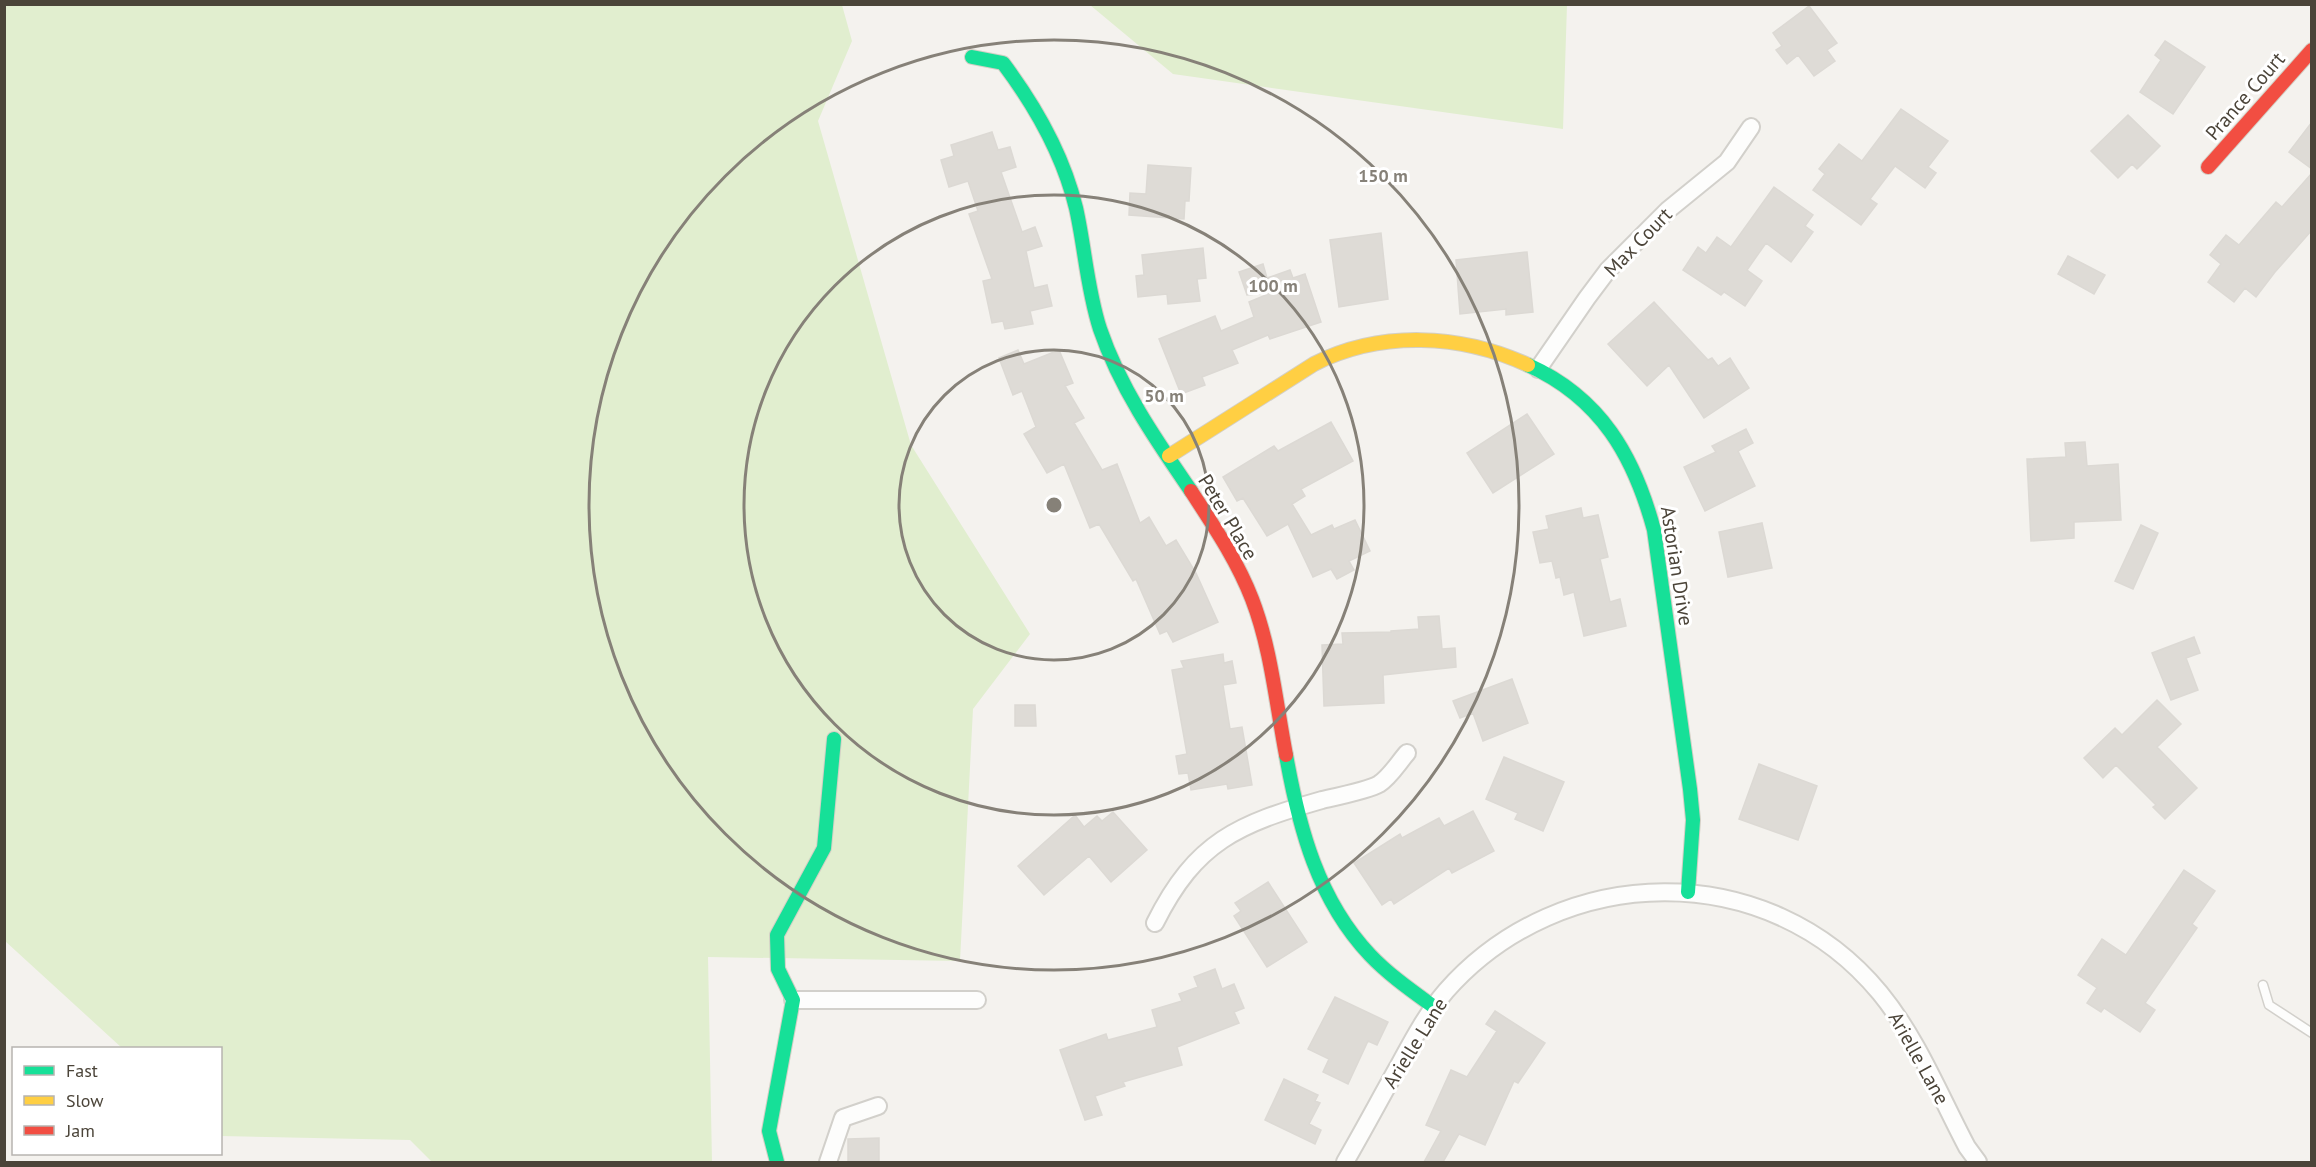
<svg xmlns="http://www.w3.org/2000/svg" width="2316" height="1167" viewBox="0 0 2316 1167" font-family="'PT Sans',sans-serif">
<rect width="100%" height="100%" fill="#f4f2ee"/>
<path fill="#e1eecf" d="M 4,5 L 842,5 L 852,41 L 818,121 L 911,445 L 1030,634 L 973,709 L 960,961 L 708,957 L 712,1162 L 432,1162 L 410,1140 L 221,1136 L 220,1048 L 122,1048 L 5,941 Z
M 1090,5 L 1567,5 L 1563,129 L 1173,74 Z"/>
<path fill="#dedbd6" stroke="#dcd9d4" stroke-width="1.5" d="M 1809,6 L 1837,43 L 1827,50 L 1835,61 L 1814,76 L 1798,55 L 1787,64 L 1776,50 L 1782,46 L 1773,33 Z
M 2165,41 L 2205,67 L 2173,114 L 2140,92 L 2161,60 L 2155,55 Z
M 1901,109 L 1948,141 L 1928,167 L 1936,173 L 1925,188 L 1895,166 L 1870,199 L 1877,204 L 1861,225 L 1813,190 L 1825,174 L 1819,169 L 1839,144 L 1862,161 Z
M 2128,115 L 2160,146 L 2137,169 L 2132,164 L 2118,178 L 2091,151 Z
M 2312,122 L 2312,169 L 2289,152 Z
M 992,132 L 998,150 L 1010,147 L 1016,167 L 1001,172 L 1022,232 L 1035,227 L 1042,246 L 1026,251 L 1034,288 L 1047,285 L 1052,306 L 1030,311 L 1033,324 L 1005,329 L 1003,321 L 992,323 L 983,281 L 992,279 L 969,214 L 978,211 L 968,181 L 949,187 L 941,160 L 954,156 L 951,145 Z
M 1148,165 L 1191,168 L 1189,201 L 1185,201 L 1184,219 L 1129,215 L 1130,193 L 1146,194 Z
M 2312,173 L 2312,230 L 2275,272 L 2256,297 L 2245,288 L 2234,302 L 2208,282 L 2221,264 L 2210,255 L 2226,235 L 2239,245 L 2276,202 L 2282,207 Z
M 1774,187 L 1813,215 L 1805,226 L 1813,232 L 1791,262 L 1766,243 L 1747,270 L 1762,281 L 1745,306 L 1724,292 L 1721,295 L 1683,270 L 1698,247 L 1706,253 L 1717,237 L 1731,247 Z
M 1381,233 L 1388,299 L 1339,307 L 1330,240 Z
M 1203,248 L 1206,278 L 1197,279 L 1200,301 L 1168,304 L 1167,294 L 1138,297 L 1136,276 L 1144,275 L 1142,255 Z
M 1527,252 L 1533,312 L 1506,315 L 1506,309 L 1460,314 L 1456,260 Z
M 2068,256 L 2105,275 L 2094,294 L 2058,274 Z
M 1263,264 L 1267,278 L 1290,270 L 1293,278 L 1305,274 L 1321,322 L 1270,339 L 1268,335 L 1232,350 L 1238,363 L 1202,377 L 1205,385 L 1181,394 L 1159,339 L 1215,316 L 1221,331 L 1254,317 L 1249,302 L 1266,295 L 1266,293 L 1247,295 L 1239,272 Z
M 1654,302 L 1708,360 L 1712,358 L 1718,366 L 1730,358 L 1749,388 L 1704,418 L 1669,365 L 1647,386 L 1608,344 Z
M 1018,350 L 1024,364 L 1059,350 L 1073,383 L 1065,386 L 1084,418 L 1074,423 L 1102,470 L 1117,464 L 1140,523 L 1149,517 L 1166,546 L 1176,540 L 1196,573 L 1218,622 L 1173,642 L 1167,631 L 1160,634 L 1136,579 L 1133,581 L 1099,524 L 1090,528 L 1064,464 L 1047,473 L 1024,434 L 1036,427 L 1022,391 L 1013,395 L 999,358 Z
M 1527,414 L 1554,454 L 1493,493 L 1467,453 Z
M 1331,422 L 1353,461 L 1301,489 L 1305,496 L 1292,504 L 1311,535 L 1332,525 L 1334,529 L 1355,520 L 1370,551 L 1349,561 L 1354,570 L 1337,579 L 1331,569 L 1313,577 L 1288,524 L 1267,536 L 1243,498 L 1237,501 L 1223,477 L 1274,446 L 1278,451 Z
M 1746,429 L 1753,443 L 1738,451 L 1755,486 L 1705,511 L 1684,467 L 1716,452 L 1712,446 Z
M 2085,442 L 2087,466 L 2118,464 L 2121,520 L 2074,522 L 2074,538 L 2031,541 L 2027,459 L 2066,457 L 2065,443 Z
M 1581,508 L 1583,518 L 1598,515 L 1608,557 L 1600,559 L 1610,602 L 1620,599 L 1626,626 L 1584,636 L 1574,592 L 1564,595 L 1560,577 L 1556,578 L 1552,561 L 1540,563 L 1533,532 L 1549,529 L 1546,516 Z
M 1762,523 L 1772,568 L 1728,577 L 1719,532 Z
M 2141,525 L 2158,533 L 2133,589 L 2115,581 Z
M 1439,616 L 1442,649 L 1455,648 L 1456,667 L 1383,675 L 1384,703 L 1324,706 L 1322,645 L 1343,644 L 1342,633 L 1391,632 L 1391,631 L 1419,629 L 1418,617 Z
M 2194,637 L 2200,653 L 2186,658 L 2198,690 L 2171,700 L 2152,653 Z
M 1223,654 L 1224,663 L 1232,661 L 1236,683 L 1223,685 L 1230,729 L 1242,727 L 1252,785 L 1228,789 L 1227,784 L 1191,790 L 1188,773 L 1179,774 L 1176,756 L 1187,754 L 1172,670 L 1184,668 L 1181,661 Z
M 1512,679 L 1528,723 L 1483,741 L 1473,713 L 1460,718 L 1453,701 Z
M 2157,700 L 2181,724 L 2157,747 L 2197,788 L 2165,819 L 2153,807 L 2156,805 L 2116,765 L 2103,778 L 2084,758 L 2115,728 L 2122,735 Z
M 1015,705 L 1035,705 L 1036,726 L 1015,726 Z
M 1504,757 L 1564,782 L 1543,831 L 1515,819 L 1518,813 L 1486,799 Z
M 1759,764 L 1817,786 L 1798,840 L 1739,819 Z
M 1473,811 L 1494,851 L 1452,873 L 1449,868 L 1394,904 L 1391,899 L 1382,905 L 1354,863 L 1400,834 L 1402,838 L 1439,818 L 1444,826 Z
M 1113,812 L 1147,850 L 1111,882 L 1089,856 L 1044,895 L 1018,866 L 1075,815 L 1084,827 L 1097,816 L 1102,821 Z
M 2184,870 L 2215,891 L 2192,924 L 2197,928 L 2145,1003 L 2155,1010 L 2140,1032 L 2104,1008 L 2101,1012 L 2087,1003 L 2097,988 L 2078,975 L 2102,939 L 2126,955 Z
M 1268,882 L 1307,942 L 1267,967 L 1234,916 L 1241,911 L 1235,903 Z
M 1215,969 L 1222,989 L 1234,984 L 1244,1008 L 1234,1012 L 1239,1023 L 1177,1047 L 1182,1065 L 1123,1082 L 1125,1086 L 1095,1096 L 1102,1115 L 1085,1120 L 1060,1050 L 1106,1034 L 1108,1040 L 1157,1027 L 1152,1010 L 1182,1001 L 1179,994 L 1198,987 L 1194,977 Z
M 1335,997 L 1388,1022 L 1377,1045 L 1368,1041 L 1348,1084 L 1323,1072 L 1329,1059 L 1308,1049 Z
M 1495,1011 L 1545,1043 L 1518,1083 L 1514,1081 L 1485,1145 L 1459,1134 L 1443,1162 L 1424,1162 L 1441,1131 L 1426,1125 L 1451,1070 L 1467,1077 L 1497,1031 L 1486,1024 Z
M 1284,1079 L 1318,1095 L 1315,1101 L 1320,1103 L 1309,1124 L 1321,1130 L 1315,1144 L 1265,1120 Z
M 879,1138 L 879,1162 L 848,1162 L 848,1139 Z"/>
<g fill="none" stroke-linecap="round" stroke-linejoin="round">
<defs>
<path id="lane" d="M 2263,985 L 2269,1005 L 2312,1033"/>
<path id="street" d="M 1538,369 L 1587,298 L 1608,270 L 1668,210 L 1727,162 L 1751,127
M 1155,923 C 1196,841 1238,824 1322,800 C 1335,797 1369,790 1379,784 C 1390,777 1399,762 1407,753
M 793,1000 L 977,1000
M 828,1162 L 843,1118 L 878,1106
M 1345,1162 C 1363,1131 1380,1099 1398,1067 C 1412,1041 1427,1013 1446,991 C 1561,861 1768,857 1880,993 C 1917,1038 1940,1096 1967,1147 L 1978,1162"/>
<path id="fast" d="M 972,57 L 1003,63 C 1036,107 1063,154 1076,208 C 1085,248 1087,289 1100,329 C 1120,388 1156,440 1191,491
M 1528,365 C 1601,398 1634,456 1654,530 L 1690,789 L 1693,820 L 1688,892
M 1286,755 C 1299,828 1318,900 1370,955 C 1389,975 1412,991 1434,1007
M 777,1162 L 769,1131 L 793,1000 L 778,969 L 777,935 L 824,848 L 834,739"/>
<path id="slow" d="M 1169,456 L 1314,364 C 1381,330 1461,334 1528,365"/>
<path id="jam" d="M 2208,167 L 2312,50
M 1191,491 C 1213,525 1237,560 1252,599 C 1271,648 1276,703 1286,755"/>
</defs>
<use href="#lane" stroke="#d2d0cb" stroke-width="11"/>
<use href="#street" stroke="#d2d0cb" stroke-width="20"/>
<use href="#fast" stroke="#d3cfc5" stroke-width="16"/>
<use href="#slow" stroke="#d3cfc5" stroke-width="16"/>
<use href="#jam" stroke="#d3cfc5" stroke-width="16"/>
<use href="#lane" stroke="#fdfdfc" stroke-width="8"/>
<use href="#street" stroke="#fdfdfc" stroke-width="16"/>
<use href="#fast" stroke="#16e098" stroke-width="14"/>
<use href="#slow" stroke="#ffcf43" stroke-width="14"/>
<use href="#jam" stroke="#f24e42" stroke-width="14"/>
</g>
<g fill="none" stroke="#868178" stroke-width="3">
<circle cx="1054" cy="505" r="155"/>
<circle cx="1054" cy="505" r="310"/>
<circle cx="1054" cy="505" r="465"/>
</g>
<g text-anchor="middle" stroke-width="6" stroke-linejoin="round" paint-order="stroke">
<g font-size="20" fill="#4b4439" stroke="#fff">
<text transform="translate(2245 96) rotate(-49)" y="7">Prance Court</text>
<text transform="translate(1638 242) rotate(-46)" y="7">Max Court</text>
<text transform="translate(1228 517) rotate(59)" y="7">Peter Place</text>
<text transform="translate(1677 566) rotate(81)" y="7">Astorian Drive</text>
<text transform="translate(1415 1043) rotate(-58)" y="7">Arielle Lane</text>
<text transform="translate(1919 1058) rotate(61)" y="7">Arielle Lane</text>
</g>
</g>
<circle cx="1054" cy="505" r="9" fill="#868178" stroke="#fff" stroke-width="3"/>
<g font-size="18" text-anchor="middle" font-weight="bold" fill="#868178" stroke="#fff" stroke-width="6" stroke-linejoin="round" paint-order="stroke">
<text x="1383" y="182">150 m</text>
<text x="1273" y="292">100 m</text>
<text x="1164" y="402">50 m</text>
</g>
<rect width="2316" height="1167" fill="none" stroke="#4b4439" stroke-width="12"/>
<rect x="12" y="1047" width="210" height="108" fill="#ffffff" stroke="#b7b4b0" stroke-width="1.5"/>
<rect x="24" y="1066" width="30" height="9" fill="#16e098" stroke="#b7b4b0" stroke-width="1.5"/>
<text x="66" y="1077" font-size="18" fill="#4b4439">Fast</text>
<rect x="24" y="1096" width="30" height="9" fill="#ffcf43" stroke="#b7b4b0" stroke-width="1.5"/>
<text x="66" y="1107" font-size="18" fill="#4b4439">Slow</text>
<rect x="24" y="1126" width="30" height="9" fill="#f24e42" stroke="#b7b4b0" stroke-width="1.5"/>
<text x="66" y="1137" font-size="18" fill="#4b4439">Jam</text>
</svg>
